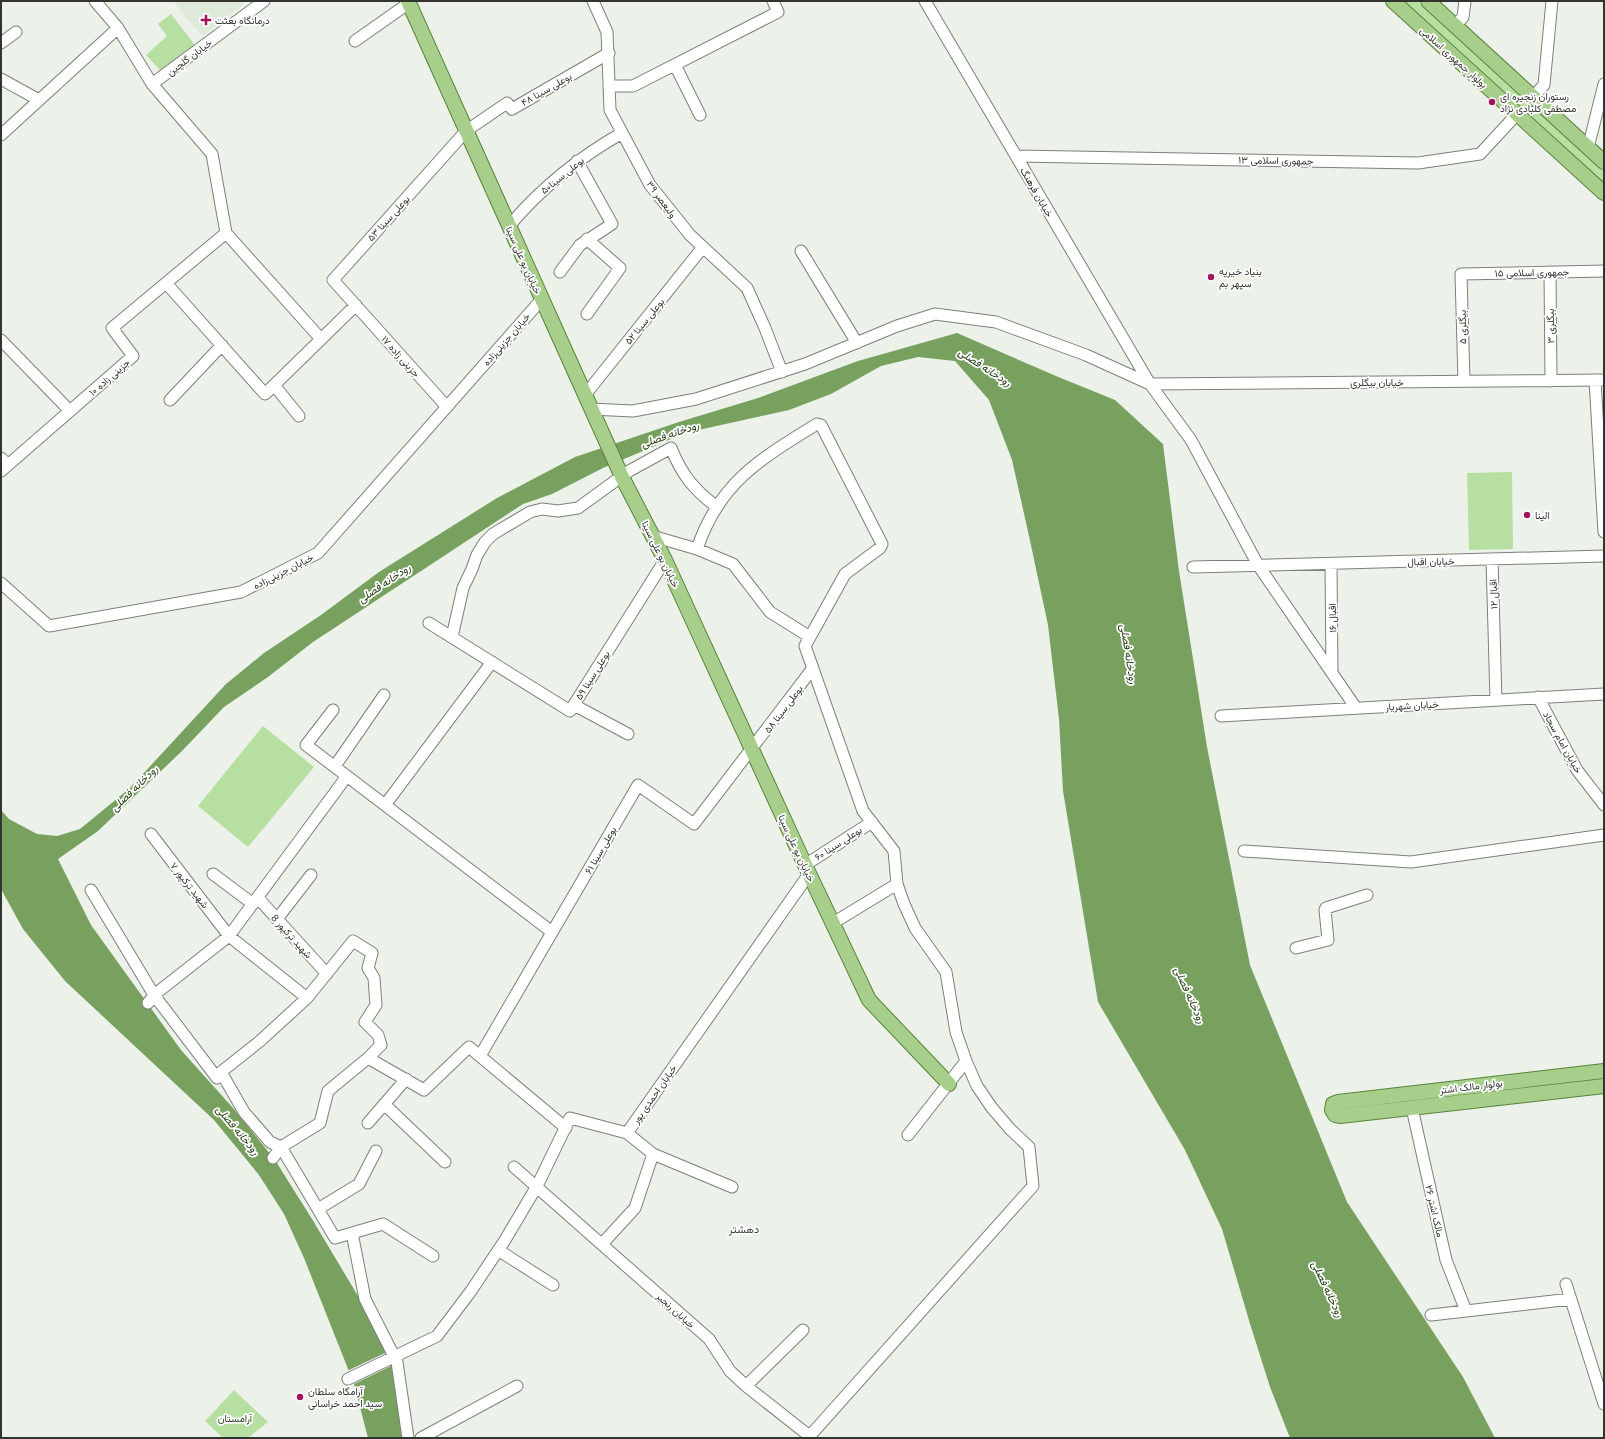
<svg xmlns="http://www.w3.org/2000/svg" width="1605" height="1439" viewBox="0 0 1605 1439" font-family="Lato,Vazirmatn,sans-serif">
<rect width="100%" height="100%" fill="#ecf2e9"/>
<path fill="#dfeada" d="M 173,1 L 243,1 L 242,6 L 203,35 L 200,34 Z"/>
<path fill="#b7dfa1" d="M 1404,1 L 1417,1 L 1604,172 L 1604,183 Z
M 171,14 L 195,45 L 160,70 L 146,55 L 167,36 L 158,24 Z
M 1512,472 L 1513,549 L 1469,550 L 1467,473 Z
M 263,726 L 314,767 L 248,847 L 198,806 Z
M 234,1390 L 268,1422 L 248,1438 L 223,1438 L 205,1421 Z"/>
<path fill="#78a160" d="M 957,333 L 1056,376 L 1115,400 L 1163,444 L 1179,571 L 1207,747 L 1250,965 L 1347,1202 L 1463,1377 L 1495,1438 L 1290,1438 L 1270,1387 L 1251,1327 L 1222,1229 L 1185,1150 L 1098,1002 L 1063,791 L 1059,719 L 1048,625 L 1029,536 L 1012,460 L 989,400 L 955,361 L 918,357 L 881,366 L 831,394 L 789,410 L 685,433 L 603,468 L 552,494 L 523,504 L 313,642 L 268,677 L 224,707 L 182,751 L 98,831 L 58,859 L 91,925 L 181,1050 L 233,1108 L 275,1160 L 312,1219 L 361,1301 L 393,1365 L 403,1438 L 368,1438 L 354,1384 L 304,1258 L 284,1214 L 259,1175 L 214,1120 L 65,981 L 23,929 L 1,889 L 1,810 L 9,819 L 37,834 L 57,836 L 80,829 L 130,788 L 226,684 L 264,653 L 321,615 L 379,572 L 497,498 L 575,457 L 679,422 L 758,398 L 858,361 Z"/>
<path fill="#ecf2e9" d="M 387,1352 L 393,1365 L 354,1384 L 347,1371 Z"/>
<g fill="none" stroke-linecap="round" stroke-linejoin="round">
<defs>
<path id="minor" d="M 95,1 L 118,28 L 152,84 L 212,154 L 226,233 L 321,339
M 593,1 L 607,32 L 610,110 L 650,185 L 690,235 L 747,288 L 765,328 L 782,372
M 925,1 L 1150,384 L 1604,380
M 1455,26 L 1463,17 L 1465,1
M 355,41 L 409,3
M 1,43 L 16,32
M 675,65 L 700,115
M 1,79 L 39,100
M 152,84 L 264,1
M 609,86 L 633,86 L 778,12 L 773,1
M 1533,97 L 1544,85 L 1552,1
M 1,135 L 118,28
M 1588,148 L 1604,84
M 1016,156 L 1418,163 L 1480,154 L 1517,114
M 509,226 C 542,187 578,158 622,133
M 801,251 L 857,343
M 560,272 L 580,245 L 612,224 L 577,161
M 1550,272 L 1551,381
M 166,283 L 265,394 L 356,305
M 587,314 L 620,268 L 587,239
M 1,340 L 70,411
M 1595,380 L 1604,532
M 1464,381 L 1461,274 L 1604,271
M 274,385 L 299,416
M 585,395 L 703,247
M 170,400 L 222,345
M 447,407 L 333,280 L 466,131 L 507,103 L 512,109 L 609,53
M 591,409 L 633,411 L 696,399 L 805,364 L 897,326 L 935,314 L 996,322 L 1086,355 L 1150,384 L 1191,440 L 1258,565 L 1356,708
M 1,458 L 8,465
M 1,471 L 133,356 L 112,328 L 226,233
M 652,536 L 697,549 L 733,564 L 770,612 L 810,637
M 697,549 C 719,483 760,459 817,424 L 821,425 L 882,544 L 880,548 L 845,574 L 805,646 L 863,811 L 894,851 L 897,884 L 904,904 L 915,928 L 946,972 L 956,1032 L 966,1061 L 977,1086 L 992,1108 L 1010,1129 L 1029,1147 L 1033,1186 L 808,1438
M 1492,559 L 1496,700
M 1331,564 L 1332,673
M 1193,567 L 1604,556
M 1,583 L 49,626 L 241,592 L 318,553 L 542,299
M 429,623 L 570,711 L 665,560
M 452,637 L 463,588 L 472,569 L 477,555 L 485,542 L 493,534 L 530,512 L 542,509 L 558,511 L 578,508 L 629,471 L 671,448 C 682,475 694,490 717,507
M 1538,697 L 1577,770 L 1604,805
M 574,705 L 628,734
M 333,710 L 306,745 L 552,932
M 1221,716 L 1604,694
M 335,766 L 384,695
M 385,805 L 492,662
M 151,834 L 229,936 L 307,998
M 1244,851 L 1411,862 L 1604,835
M 805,865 L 872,822
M 213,874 L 253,904
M 91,890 L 154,995 L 217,1078
M 258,898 L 327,974
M 277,919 L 311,875
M 833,923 L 897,884
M 1296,948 L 1328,940 L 1325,910 L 1326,908 L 1367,895
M 148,1003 L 154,995 L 229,936 L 347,776
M 480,1056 L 638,785 L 694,824 L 813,668
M 368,1058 L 424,1090 L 469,1047 L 566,1128
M 384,1104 L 445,1162
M 1412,1108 L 1446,1260 L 1466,1311
M 368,1123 L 406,1079
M 627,1133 L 653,1154 L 732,1187
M 908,1135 L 966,1061
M 273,1158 L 281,1147 L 270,1142 L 244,1112 L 221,1072 L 260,1041 L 307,998 L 353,941 L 372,953 L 368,968 L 374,978 L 376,1005 L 365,1022 L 378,1035 L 381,1045 L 368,1058 L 328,1091 L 320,1123 L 281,1147 L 335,1238 L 383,1224 L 433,1256
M 514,1167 L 709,1339 L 730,1371 L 746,1386 L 812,1438
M 318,1209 L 359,1184 L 376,1151
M 352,1233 L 365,1299 L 397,1362 L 408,1438
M 602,1244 L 635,1208 L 653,1154
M 498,1250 L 553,1285
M 1566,1284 L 1604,1404
M 1431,1315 L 1571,1299
M 348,1379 L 437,1336 L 471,1291 L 505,1240 L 537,1186 L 570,1118 L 627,1133 L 809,874
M 746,1386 L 803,1330
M 421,1438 L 517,1386"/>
<path id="major" d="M 408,1 L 622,477 L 665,560 L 805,865 L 869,1000 L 949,1084
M 1393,1 L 1604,193
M 1428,1 L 1604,162
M 1604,1071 L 1338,1102 L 1333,1104 L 1332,1110 L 1335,1115 L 1340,1116 L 1604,1086"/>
</defs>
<use href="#minor" stroke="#7b8178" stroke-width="13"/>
<use href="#major" stroke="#588339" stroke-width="16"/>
<use href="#minor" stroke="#fff" stroke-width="11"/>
<use href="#major" stroke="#a7ce8b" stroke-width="14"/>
</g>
<g fill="#a2155d" stroke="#fff" stroke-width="1.5">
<path d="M204 14h4v4h4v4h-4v4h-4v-4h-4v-4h4z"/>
<circle cx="1492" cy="102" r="4"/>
<circle cx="1211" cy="277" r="4"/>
<circle cx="1527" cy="515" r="4"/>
<circle cx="300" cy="1397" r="4"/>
</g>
<g text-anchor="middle" stroke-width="3.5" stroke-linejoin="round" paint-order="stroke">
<g font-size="10" fill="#323431" stroke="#fff" text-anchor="start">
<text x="215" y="24">درمانگاه بعثت</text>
<text x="1500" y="100">رستوران زنجیره ای<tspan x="1500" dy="12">مصطفی کلبادی نژاد</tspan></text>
<text x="1219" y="275">بنیاد خیریه<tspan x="1219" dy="12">سپهر بم</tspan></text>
<text x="1535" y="519">الینا</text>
<text x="308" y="1395">آرامگاه سلطان<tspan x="308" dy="12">سید احمد خراسانی</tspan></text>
</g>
<g font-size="10" fill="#323431" stroke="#fff">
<text transform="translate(189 57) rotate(-37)" y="4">خیابان گلچین</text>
<text transform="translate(1454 57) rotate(42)" y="4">بولوار جمهوری اسلامی</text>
<text transform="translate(546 89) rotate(-30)" y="4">بوعلی سینا ۴۸</text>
<text transform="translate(1276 160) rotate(1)" y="4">جمهوری اسلامی ۱۳</text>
<text transform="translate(562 175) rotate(-39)" y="4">بوعلی سینا۵۰</text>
<text transform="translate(1037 192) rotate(60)" y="4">خیابان فرهنگ</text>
<text transform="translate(662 199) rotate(54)" y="4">ولیعصر ۳۹</text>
<text transform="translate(388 218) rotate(-48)" y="4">بوعلی سینا ۵۳</text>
<text transform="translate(524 260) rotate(66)" y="4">خیابان بو علی سینا</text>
<text transform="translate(1532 272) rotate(-1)" y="4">جمهوری اسلامی ۱۵</text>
<text transform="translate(644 321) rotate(-51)" y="4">بوعلی سینا ۵۲</text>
<text transform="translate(1550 326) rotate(-91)" y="4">بیگلری ۳</text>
<text transform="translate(1462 327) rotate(-91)" y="4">بیگلری ۵</text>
<text transform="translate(506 339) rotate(-49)" y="4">خیابان جزینی‌زاده</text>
<text transform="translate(401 356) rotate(48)" y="4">جزینی زاده ۱۷</text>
<text transform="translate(109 377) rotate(-41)" y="4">جزینی زاده ۱۰</text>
<text x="1377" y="386">خیابان بیگلری</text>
<text transform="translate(661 554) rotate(64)" y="4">خیابان بو علی سینا</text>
<text transform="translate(1431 561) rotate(-1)" y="4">خیابان اقبال</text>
<text transform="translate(283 571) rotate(-27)" y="4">خیابان جزینی‌زاده</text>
<text transform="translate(1493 594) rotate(-92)" y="4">اقبال ۱۲</text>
<text transform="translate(1332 618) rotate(-91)" y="4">اقبال ۱۶</text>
<text transform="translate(592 675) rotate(-58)" y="4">بوعلی سینا ۵۹</text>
<text transform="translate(1412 705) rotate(-3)" y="4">خیابان شهریار</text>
<text transform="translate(783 709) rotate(-53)" y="4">بوعلی سینا ۵۸</text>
<text transform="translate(1563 742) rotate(61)" y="4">خیابان امام سجاد</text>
<text transform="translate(838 843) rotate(-33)" y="4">بوعلی سینا ۶۰</text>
<text transform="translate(797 848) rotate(65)" y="4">خیابان بو علی سینا</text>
<text transform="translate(600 850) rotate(-60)" y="4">بوعلی سینا ۶۱</text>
<text transform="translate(190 885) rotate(52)" y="4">شهید ترکپور ۷</text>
<text transform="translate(292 936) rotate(48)" y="4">شهید ترکپور 8</text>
<text transform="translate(1471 1086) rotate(-7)" y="4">بولوار مالک اشتر</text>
<text transform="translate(654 1094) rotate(-55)" y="4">خیابان احمدی پور</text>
<text transform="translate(1435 1211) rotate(77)" y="4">مالک اشتر ۲۶</text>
<text transform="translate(676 1310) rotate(42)" y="4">خیابان رنجبر</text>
</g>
<g font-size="10" fill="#274215" stroke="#fff">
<text x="235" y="1422">آرامستان</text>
</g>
<g font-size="11" font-style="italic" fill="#1d3809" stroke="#fff">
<text transform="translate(985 367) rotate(33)" y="4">رودخانه فصلی</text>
<text transform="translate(670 434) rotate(-19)" y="4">رودخانه فصلی</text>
<text transform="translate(384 583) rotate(-34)" y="4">رودخانه فصلی</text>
<text transform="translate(1129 654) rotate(81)" y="4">رودخانه فصلی</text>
<text transform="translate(134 788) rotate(-44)" y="4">رودخانه فصلی</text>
<text transform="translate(1190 995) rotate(66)" y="4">رودخانه فصلی</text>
<text transform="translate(238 1130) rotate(50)" y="4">رودخانه فصلی</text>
<text transform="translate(1328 1289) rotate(65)" y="4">رودخانه فصلی</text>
</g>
<g font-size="11" fill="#41463f" stroke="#fff">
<text x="744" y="1233">دهشتر</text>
</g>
</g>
<rect width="1605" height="1439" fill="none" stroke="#323431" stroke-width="4"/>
</svg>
